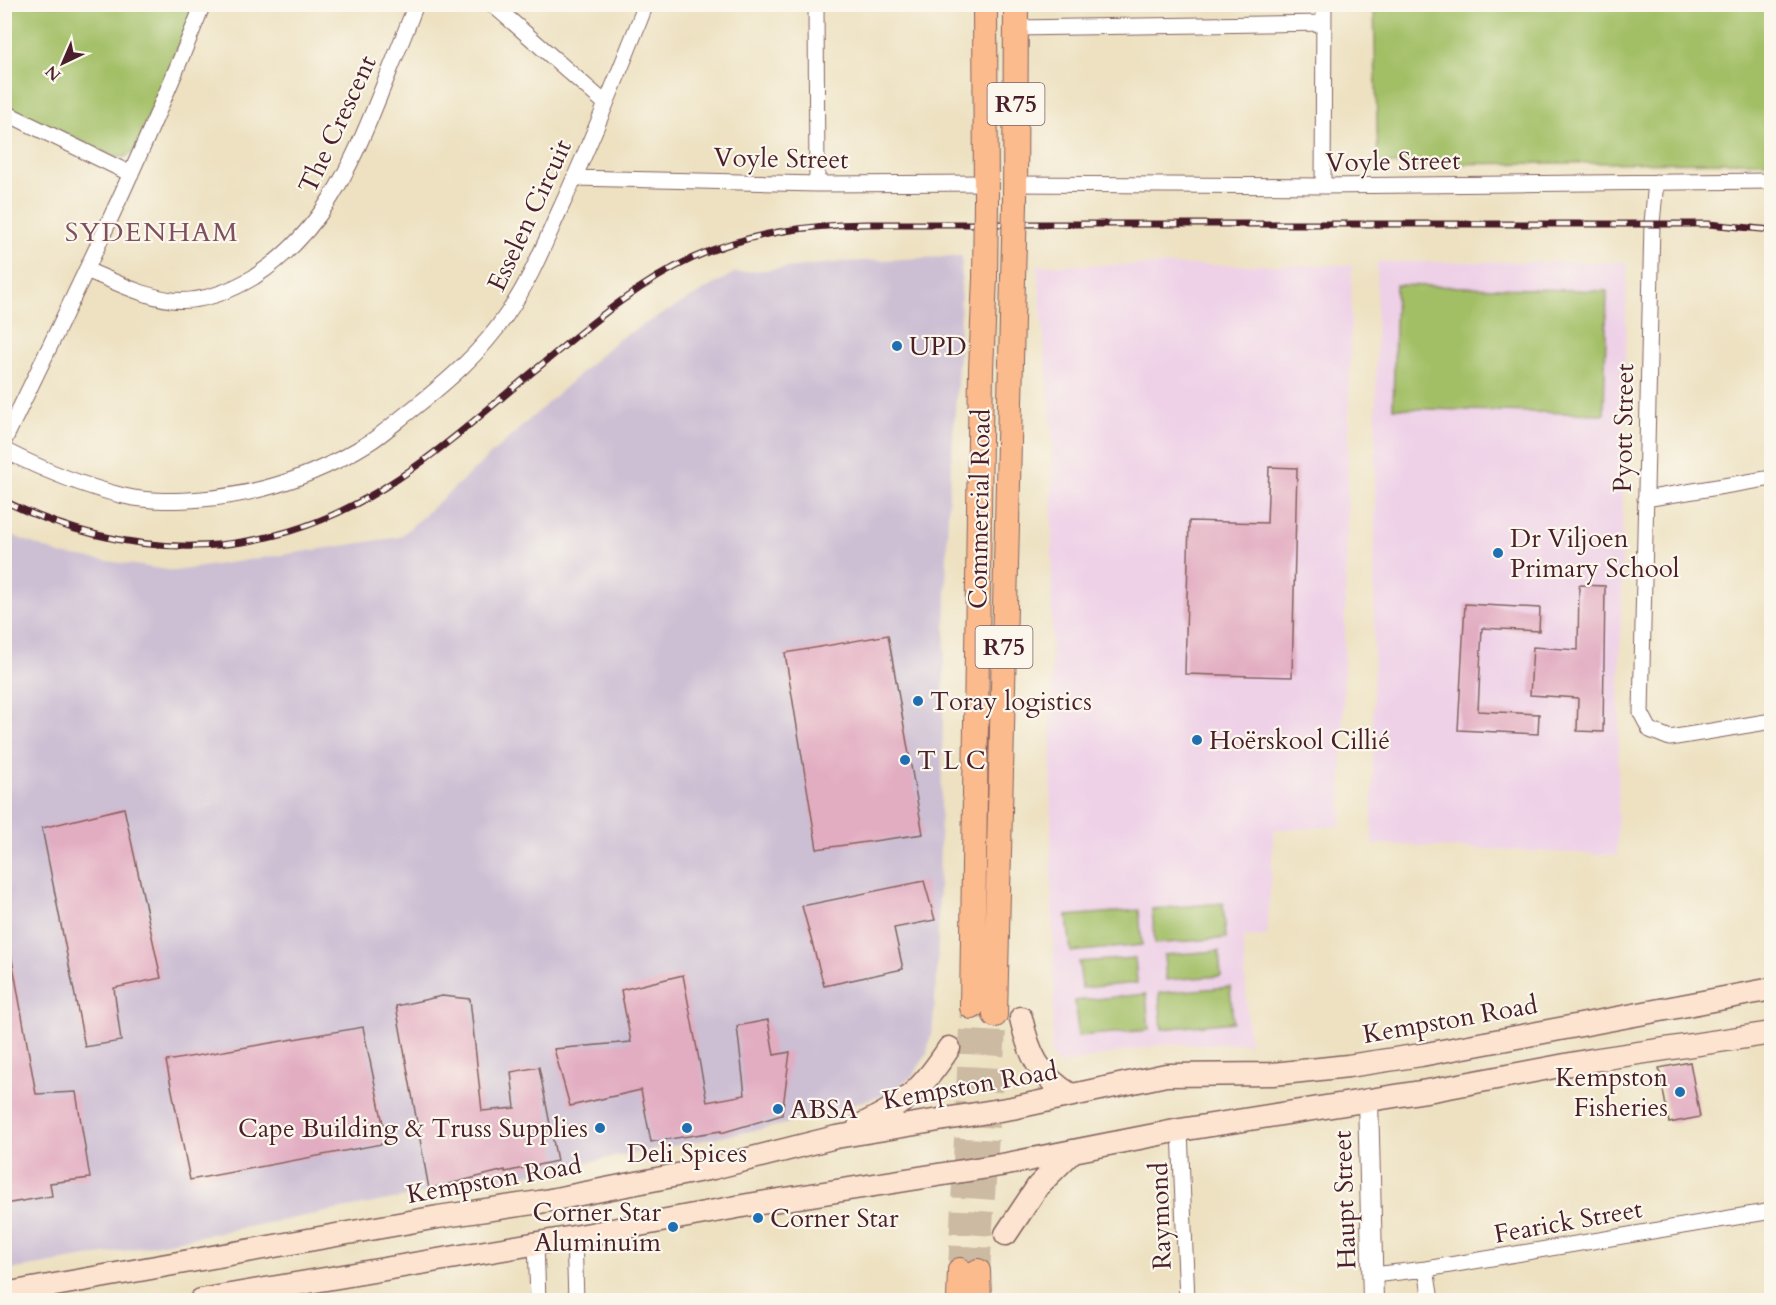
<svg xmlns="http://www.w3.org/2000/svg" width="1776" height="1305" viewBox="0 0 1776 1305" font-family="Cardo,serif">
<rect width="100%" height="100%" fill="#fbf7ec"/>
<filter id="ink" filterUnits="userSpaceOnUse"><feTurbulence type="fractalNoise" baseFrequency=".0167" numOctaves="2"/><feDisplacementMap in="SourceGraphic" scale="12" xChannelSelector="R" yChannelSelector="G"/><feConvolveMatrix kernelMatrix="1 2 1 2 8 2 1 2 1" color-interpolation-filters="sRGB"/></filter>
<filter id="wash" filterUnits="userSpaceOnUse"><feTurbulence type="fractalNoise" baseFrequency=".008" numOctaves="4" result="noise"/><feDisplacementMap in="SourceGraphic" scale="24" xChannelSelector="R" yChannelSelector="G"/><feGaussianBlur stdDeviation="1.35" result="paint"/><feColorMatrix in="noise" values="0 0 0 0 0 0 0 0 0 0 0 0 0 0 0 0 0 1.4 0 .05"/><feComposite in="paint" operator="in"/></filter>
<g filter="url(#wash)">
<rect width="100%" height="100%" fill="#ede1c1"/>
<path fill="#eed0e7" d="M 1377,262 L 1627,262 L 1617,855 L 1372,844 Z
M 1037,265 L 1352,265 L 1341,826 L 1274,830 L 1267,936 L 1243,937 L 1249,1043 L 1159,1045 L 1059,1064 L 1051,1055 L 1054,994 L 1051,854 L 1052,430 Z"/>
<path fill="#ccbed3" d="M 962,256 L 959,354 L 948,508 L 937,973 L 933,1024 L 927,1053 L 913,1076 L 890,1093 L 782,1125 L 116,1252 L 5,1271 L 4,532 L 60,554 L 175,571 L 400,537 L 617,340 L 734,273 L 843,262 Z"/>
<path fill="#a3bf66" stroke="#766f48" stroke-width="1.5" d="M 5,5 L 196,5 L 134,152 L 125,157 L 114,157 L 5,105 Z
M 1374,5 L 1771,5 L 1771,162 L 1378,164 Z
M 1396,285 L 1607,291 L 1604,414 L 1393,408 Z
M 1223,903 L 1226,938 L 1155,944 L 1152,909 Z
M 1139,910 L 1142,945 L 1071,952 L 1067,916 Z
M 1219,951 L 1221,976 L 1166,980 L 1164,955 Z
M 1135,958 L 1137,983 L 1082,988 L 1079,962 Z
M 1230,987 L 1233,1022 L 1162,1029 L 1159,993 Z
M 1146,994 L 1149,1030 L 1078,1036 L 1075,1001 Z"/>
<g id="blocks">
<path fill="#e2acc1" d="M 1269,467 L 1297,468 L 1292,677 L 1185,674 L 1189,521 L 1267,523 Z
M 1579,585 L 1605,586 L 1603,732 L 1577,731 L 1578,698 L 1530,695 L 1533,647 L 1578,650 Z
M 1465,604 L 1540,608 L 1539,631 L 1482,628 L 1478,711 L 1539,714 L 1538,734 L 1458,730 Z
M 888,635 L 923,834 L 817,849 L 785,653 Z
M 124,808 L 161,978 L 114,988 L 121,1041 L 85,1047 L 42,828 Z
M 924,881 L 935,920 L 894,928 L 903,969 L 824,986 L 802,906 Z
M 11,954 L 36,1094 L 76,1092 L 90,1178 L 50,1183 L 52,1196 L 4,1204 L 4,955 Z
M 683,975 L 707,1102 L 745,1095 L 737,1026 L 768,1020 L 774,1055 L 790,1052 L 782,1115 L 721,1133 L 721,1131 L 651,1142 L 641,1090 L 570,1106 L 554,1049 L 631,1042 L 621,990 Z
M 442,996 L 470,999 L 482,1111 L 515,1108 L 511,1072 L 539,1067 L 557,1161 L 505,1172 L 505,1170 L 429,1189 L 396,1006 Z
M 363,1027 L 387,1143 L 190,1180 L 166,1061 Z
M 1690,1062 L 1700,1117 L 1669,1123 L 1659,1068 Z"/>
</g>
</g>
<g filter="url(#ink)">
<use href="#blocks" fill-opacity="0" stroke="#836360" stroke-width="1.5"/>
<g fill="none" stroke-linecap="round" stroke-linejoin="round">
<path stroke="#ccbaa3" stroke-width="24" stroke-dasharray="24 12" stroke-linecap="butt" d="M 960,1270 L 972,1007
M 978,1271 L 995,1015"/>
<defs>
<path id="minor" d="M 492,4 L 606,104
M 816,4 L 817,184
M 1016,28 L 1324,23
M 4,112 L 131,174
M 575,178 L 817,184 L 986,183
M 1656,182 L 1652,223 L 1641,713 L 1650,730 L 1670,738 L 1772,721
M 1015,184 L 1323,186 L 1772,181
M 1323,186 L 1324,4
M 86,270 C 114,281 142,296 172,300 C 202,303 229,292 254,277 C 321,234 350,169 379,97 C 391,67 404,36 416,4
M 4,441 C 74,297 144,153 203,4
M 4,450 C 43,470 83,486 124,496 C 150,502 176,501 202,499 C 262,494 319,474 370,442 C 384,433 397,421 410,411 C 447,382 481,353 507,314 C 528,284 542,250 557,216 C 589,147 618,76 646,4
M 1645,499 L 1772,478
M 1180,1130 L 1187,1300
M 574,1237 L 576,1300
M 536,1242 L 538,1300
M 1426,1269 L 1431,1300
M 1373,1275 L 1426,1269 L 1772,1211"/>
<path id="tertiary" d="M 1368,1099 L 1373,1300"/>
<path id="secondary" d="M 1021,1018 C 1029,1054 1038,1075 1071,1095
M 859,1126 C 905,1104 921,1091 949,1048
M 1006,1234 L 1038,1186 L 1073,1151
M 4,1294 L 438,1217 L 540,1202 L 713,1168 L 836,1137 L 1012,1108 L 1166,1075 L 1273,1074 L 1348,1066 L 1421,1055 L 1772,989
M 201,1300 L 574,1237 L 748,1205 L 1007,1164 L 1180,1130 L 1433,1090 L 1592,1060 L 1772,1033"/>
<path id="primary" d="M 985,4 L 986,202
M 1015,204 L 1016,4
M 972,1007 L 981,369 L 985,278
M 995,1015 L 1013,279
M 978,1271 L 979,1300
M 959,1300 L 960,1270"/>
</defs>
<use href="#minor" stroke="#836360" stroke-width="17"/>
<use href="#tertiary" stroke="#836360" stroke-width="22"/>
<use href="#secondary" stroke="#836360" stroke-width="25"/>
<use href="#primary" stroke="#836360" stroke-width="26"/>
<use href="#minor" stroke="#fff" stroke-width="15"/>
<use href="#tertiary" stroke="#fff" stroke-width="20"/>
<use href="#secondary" stroke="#fde4d1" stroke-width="22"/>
<use href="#primary" stroke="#fbbb8d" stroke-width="24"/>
<defs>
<path id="rail" d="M 4,501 C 139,566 274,563 399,478 C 447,446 491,406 535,370 C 585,329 634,285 693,258 C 749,233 807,225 867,224 L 1708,224 L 1772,230"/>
</defs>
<use href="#rail" stroke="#4a1f2b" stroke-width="7"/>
<use href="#rail" stroke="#fbf7ec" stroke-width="4.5" stroke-dasharray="14" stroke-linecap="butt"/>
<defs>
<path id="primary-bridge" d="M 985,278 L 986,202
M 1013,279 L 1015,204"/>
</defs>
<use href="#primary-bridge" stroke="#836360" stroke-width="26" stroke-linecap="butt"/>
<use href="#primary-bridge" stroke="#fbbb8d" stroke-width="24"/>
</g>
</g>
<g fill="#1f6fb2" stroke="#fbf7ec" stroke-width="2">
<circle cx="897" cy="346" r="6"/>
<circle cx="1498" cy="553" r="6"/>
<circle cx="918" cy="701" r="6"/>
<circle cx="1197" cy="740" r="6"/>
<circle cx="905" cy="760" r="6"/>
<circle cx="1680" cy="1092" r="6"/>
<circle cx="778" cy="1109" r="6"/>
<circle cx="600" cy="1128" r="6"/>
<circle cx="687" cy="1128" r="6"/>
<circle cx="758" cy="1218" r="6"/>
<circle cx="673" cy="1227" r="6"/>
</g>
<g text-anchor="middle" stroke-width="4.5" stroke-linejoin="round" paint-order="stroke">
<g fill="#fbf7ec" stroke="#7f6065" stroke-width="1.5">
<rect x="987.5" y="83" width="57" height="42" rx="4.5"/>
<rect x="975.5" y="626" width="57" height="42" rx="4.5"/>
</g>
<g font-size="24" font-weight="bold" fill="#4a1f2b">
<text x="1016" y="112">R75</text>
<text x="1004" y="655">R75</text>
</g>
<g font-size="26" fill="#4a1f2b" stroke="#fbf7ec">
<text transform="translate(337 124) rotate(-65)" y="9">The Crescent</text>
<text transform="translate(781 158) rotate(1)" y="9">Voyle Street</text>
<text transform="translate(1393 161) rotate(-1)" y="9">Voyle Street</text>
<text transform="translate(529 215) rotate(-65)" y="9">Esselen Circuit</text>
<text transform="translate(1623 428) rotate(-89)" y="9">Pyott Street</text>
<text transform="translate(979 509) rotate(-89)" y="9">Commercial Road</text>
<text transform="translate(1450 1019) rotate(-10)" y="9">Kempston Road</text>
<text transform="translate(970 1085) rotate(-10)" y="9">Kempston Road</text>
<text transform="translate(494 1179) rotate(-10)" y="9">Kempston Road</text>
<text transform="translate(1344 1200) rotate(-92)" y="9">Haupt Street</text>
<text transform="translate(1160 1216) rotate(-92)" y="9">Raymond</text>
<text transform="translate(1568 1221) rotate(-10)" y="9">Fearick Street</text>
</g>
<g font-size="26" fill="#4a1f2b" stroke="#fbf7ec" text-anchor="start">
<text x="909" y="355">UPD</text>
<text x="1510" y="547">Dr Viljoen<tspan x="1510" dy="30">Primary School</tspan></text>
<text x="930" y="710">Toray logistics</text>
<text x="1209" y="749">Hoërskool Cillié</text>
<text x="917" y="769">T L C</text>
<text x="1668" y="1086" text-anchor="end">Kempston<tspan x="1668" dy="30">Fisheries</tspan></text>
<text x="790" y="1118">ABSA</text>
<text x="588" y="1137" text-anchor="end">Cape Building &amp; Truss Supplies</text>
<text x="687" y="1162" text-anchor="middle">Deli Spices</text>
<text x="661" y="1221" text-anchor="end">Corner Star<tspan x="661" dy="30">Aluminuim</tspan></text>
<text x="770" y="1227">Corner Star</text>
</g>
<g font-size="27" letter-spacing="1.5" fill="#7f5060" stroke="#fbf7ec">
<text x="152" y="241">SYDENHAM</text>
</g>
</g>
<rect width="1776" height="1305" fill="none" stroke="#fbf7ec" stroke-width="24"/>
<g transform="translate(63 63) rotate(224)" stroke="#fbf7ec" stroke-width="4.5" paint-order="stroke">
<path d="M0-4.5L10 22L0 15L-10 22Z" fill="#4a1f2b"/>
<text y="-9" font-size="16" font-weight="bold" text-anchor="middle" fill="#4a1f2b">N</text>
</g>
</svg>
